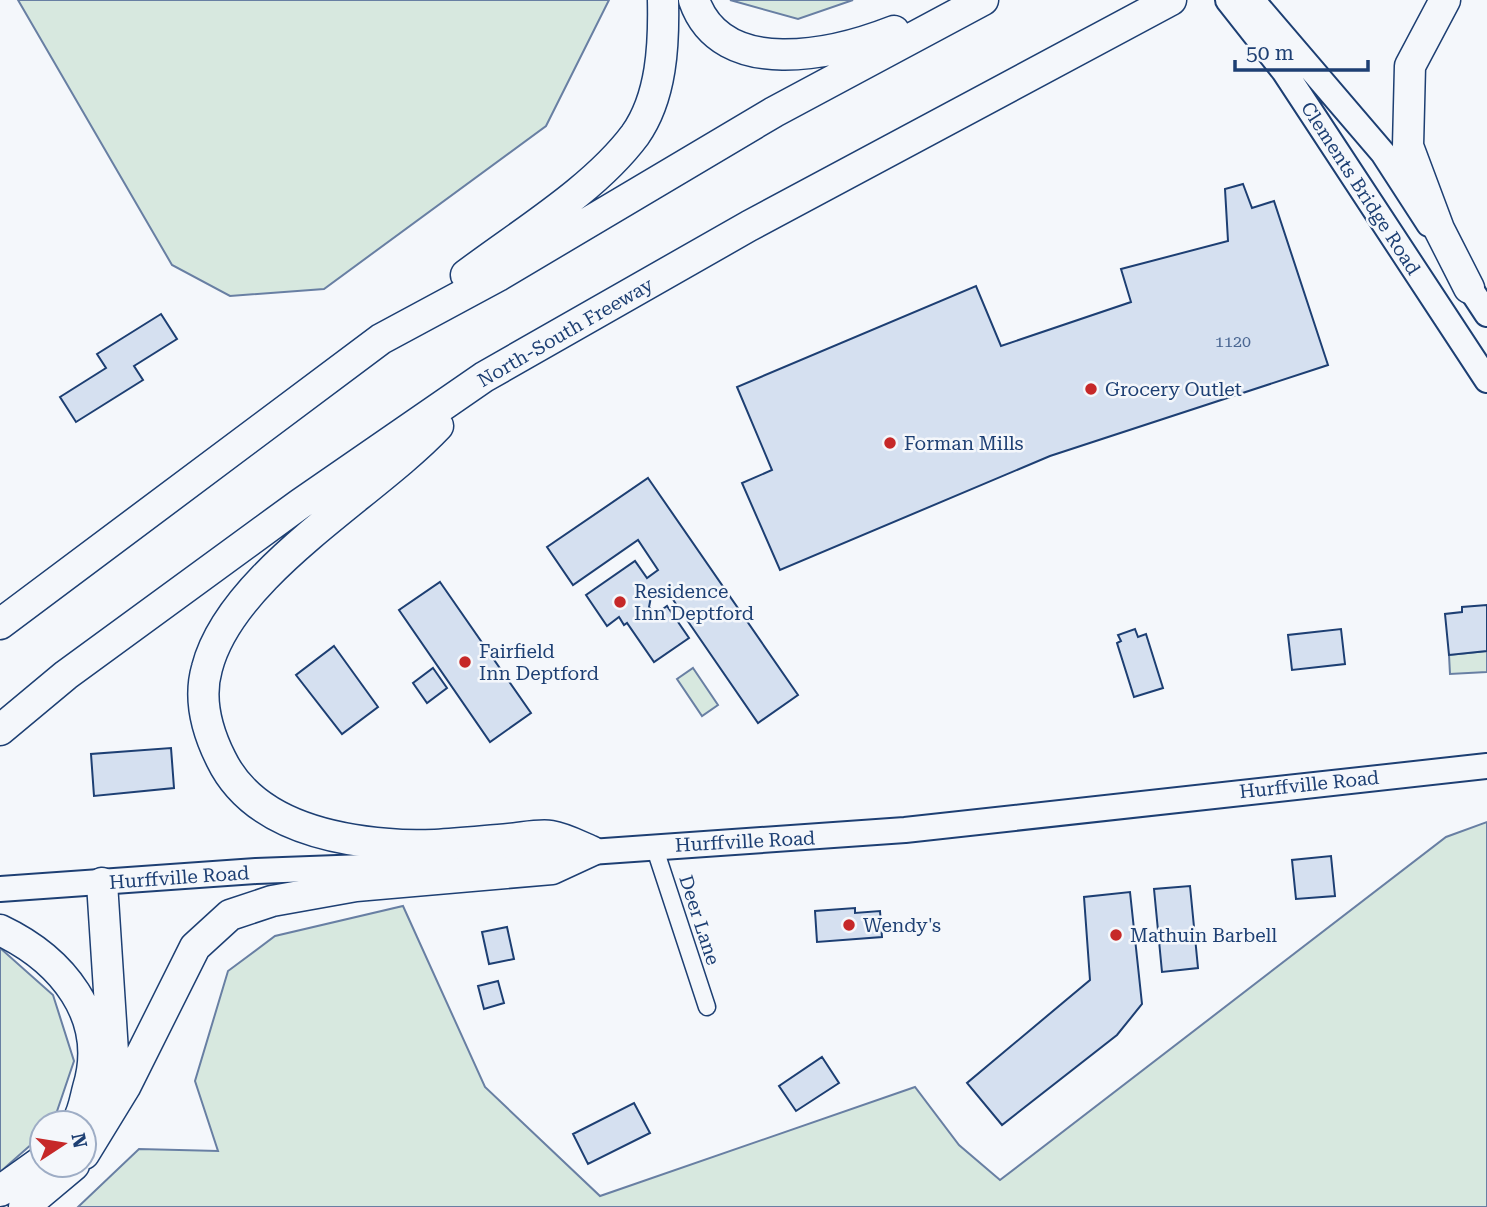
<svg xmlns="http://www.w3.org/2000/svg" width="1487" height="1207" viewBox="0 0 1487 1207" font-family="'Roboto Serif',serif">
<rect width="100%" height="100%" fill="#f4f7fb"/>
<path fill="#d7e8df" stroke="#687fa3" stroke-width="2" d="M 18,0 L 609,0 L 546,126 L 324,289 L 230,296 L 172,265 Z
M 730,0 L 853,0 L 798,19 Z
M 1487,651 L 1487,672 L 1450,674 L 1449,655 Z
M 693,668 L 718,705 L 702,716 L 677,679 Z
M 1487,822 L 1487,1207 L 78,1207 L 139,1149 L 218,1151 L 195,1081 L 228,971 L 275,936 L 403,906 L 485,1087 L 600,1196 L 915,1087 L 959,1145 L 1000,1180 L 1446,837 Z
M 0,948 L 53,995 L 74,1061 L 53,1123 L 42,1123 L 42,1135 L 0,1172 Z"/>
<path fill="#d5e0f0" stroke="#1d3f73" stroke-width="2" d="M 1243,184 L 1252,208 L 1274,201 L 1328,365 L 1050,456 L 780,570 L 742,483 L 772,470 L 737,387 L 976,286 L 1001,346 L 1131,302 L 1121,269 L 1228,241 L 1225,189 Z
M 161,314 L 177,339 L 134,366 L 143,380 L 76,422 L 60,397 L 106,368 L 97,354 Z
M 648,478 L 798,695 L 758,723 L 665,588 L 651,597 L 649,607 L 655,615 L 667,606 L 689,638 L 654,662 L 627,623 L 624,625 L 619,617 L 607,626 L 586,595 L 635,561 L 647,578 L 658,570 L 638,540 L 573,585 L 547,547 Z
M 440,582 L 531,713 L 490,742 L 399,610 Z
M 1487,605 L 1487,651 L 1449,655 L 1445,614 L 1462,612 L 1462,607 Z
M 1135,629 L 1138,637 L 1146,634 L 1163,688 L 1134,697 L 1117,643 L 1121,641 L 1118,635 Z
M 1341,629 L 1345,664 L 1292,670 L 1288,635 Z
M 334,646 L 378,707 L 342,734 L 296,675 Z
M 433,668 L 447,688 L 427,703 L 413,683 Z
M 171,748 L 174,788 L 94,796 L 91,754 Z
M 1331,856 L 1335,896 L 1296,899 L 1292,860 Z
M 1190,886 L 1198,968 L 1162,972 L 1154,889 Z
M 1130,892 L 1142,1004 L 1117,1035 L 1002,1125 L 967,1083 L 1090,980 L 1084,897 Z
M 855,908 L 855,913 L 880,911 L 882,937 L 817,942 L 815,911 Z
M 507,927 L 514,959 L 489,964 L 482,932 Z
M 498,981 L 504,1003 L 484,1009 L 478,986 Z
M 822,1057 L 839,1083 L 796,1111 L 779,1086 Z
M 634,1103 L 650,1133 L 588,1164 L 573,1134 Z"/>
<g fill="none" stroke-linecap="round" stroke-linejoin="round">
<defs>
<path id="street" d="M 654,846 L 707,1007"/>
<path id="primary" d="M 1228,0 L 1284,71 L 1487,380
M 1252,0 L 1383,153 L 1429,224
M 1460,273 L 1487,314
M 0,889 L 256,871 L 391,866 L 905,830 L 1487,766"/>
<path id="highway" d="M 694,0 C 722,81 835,54 894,31
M 1445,0 L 1410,66 L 1408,146 L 1439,229 L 1469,288
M 466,275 C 520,234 594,190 635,135 C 662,97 664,44 663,0
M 438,426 C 373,495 231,574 207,668 C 198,699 207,731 221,759 C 251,821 325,839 388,844 C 427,848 470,842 509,839 C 522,838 539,834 551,836 C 564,838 579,846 591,851
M 0,624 L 381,339 L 498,276 L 774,112 L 983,0
M 0,730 L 66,675 L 300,504 L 484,377 L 749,226 L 1171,0
M 102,883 L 113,1052 L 112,1102
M 0,930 C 61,959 110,1016 88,1088 C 85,1099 83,1114 76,1123
M 84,1154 L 125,1087 L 195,947 L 230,915 L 272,901 L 356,886 L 552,869 L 591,851
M 0,1191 L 42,1161
M 24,1207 L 74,1165"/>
</defs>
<use href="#street" stroke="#1d3f73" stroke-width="19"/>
<use href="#primary" stroke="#1d3f73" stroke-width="28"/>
<use href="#highway" stroke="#1d3f73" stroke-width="33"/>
<use href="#street" stroke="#f4f7fb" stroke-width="16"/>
<use href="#primary" stroke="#f4f7fb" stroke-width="24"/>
<use href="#highway" stroke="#f4f7fb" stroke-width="30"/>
</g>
<g fill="#c62828" stroke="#f4f7fb" stroke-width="2.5">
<circle cx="1091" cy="389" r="7"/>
<circle cx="890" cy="443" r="7"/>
<circle cx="620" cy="602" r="7"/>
<circle cx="465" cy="662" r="7"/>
<circle cx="849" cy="925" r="7"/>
<circle cx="1116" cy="935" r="7"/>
</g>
<g text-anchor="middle" stroke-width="5" stroke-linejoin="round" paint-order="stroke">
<g font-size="16" fill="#4b6792">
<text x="1233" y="347">1120</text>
</g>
<g font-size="19" fill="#1d3f73" stroke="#f4f7fb">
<text transform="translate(1361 188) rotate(57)" y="7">Clements Bridge Road</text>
<text transform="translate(565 332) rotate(-30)" y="7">North-South Freeway</text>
<text transform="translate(1309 784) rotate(-6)" y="7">Hurffville Road</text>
<text transform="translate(745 841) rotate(-3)" y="7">Hurffville Road</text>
<text transform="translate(179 877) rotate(-4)" y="7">Hurffville Road</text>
<text transform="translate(700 920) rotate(72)" y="7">Deer Lane</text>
</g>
<g font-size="19" fill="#1d3f73" stroke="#f4f7fb" text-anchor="start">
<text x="1105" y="396">Grocery Outlet</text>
<text x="904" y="450">Forman Mills</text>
<text x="634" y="598">Residence<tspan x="634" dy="22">Inn Deptford</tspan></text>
<text x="479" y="658">Fairfield<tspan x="479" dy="22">Inn Deptford</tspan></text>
<text x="863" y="932">Wendy's</text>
<text x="1130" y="942">Mathuin Barbell</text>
</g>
</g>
<g transform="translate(63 1144) rotate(78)"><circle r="33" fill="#f4f7fb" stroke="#9eadc5" stroke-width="2"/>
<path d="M0-5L12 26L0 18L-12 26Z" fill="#c62828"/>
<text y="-10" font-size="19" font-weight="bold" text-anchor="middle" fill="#1d3f73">N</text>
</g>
<path d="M1235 60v10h133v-10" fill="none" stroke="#1d3f73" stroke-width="3.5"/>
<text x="1246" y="60" font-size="21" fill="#1d3f73" stroke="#f4f7fb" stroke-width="5" paint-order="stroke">50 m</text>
</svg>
